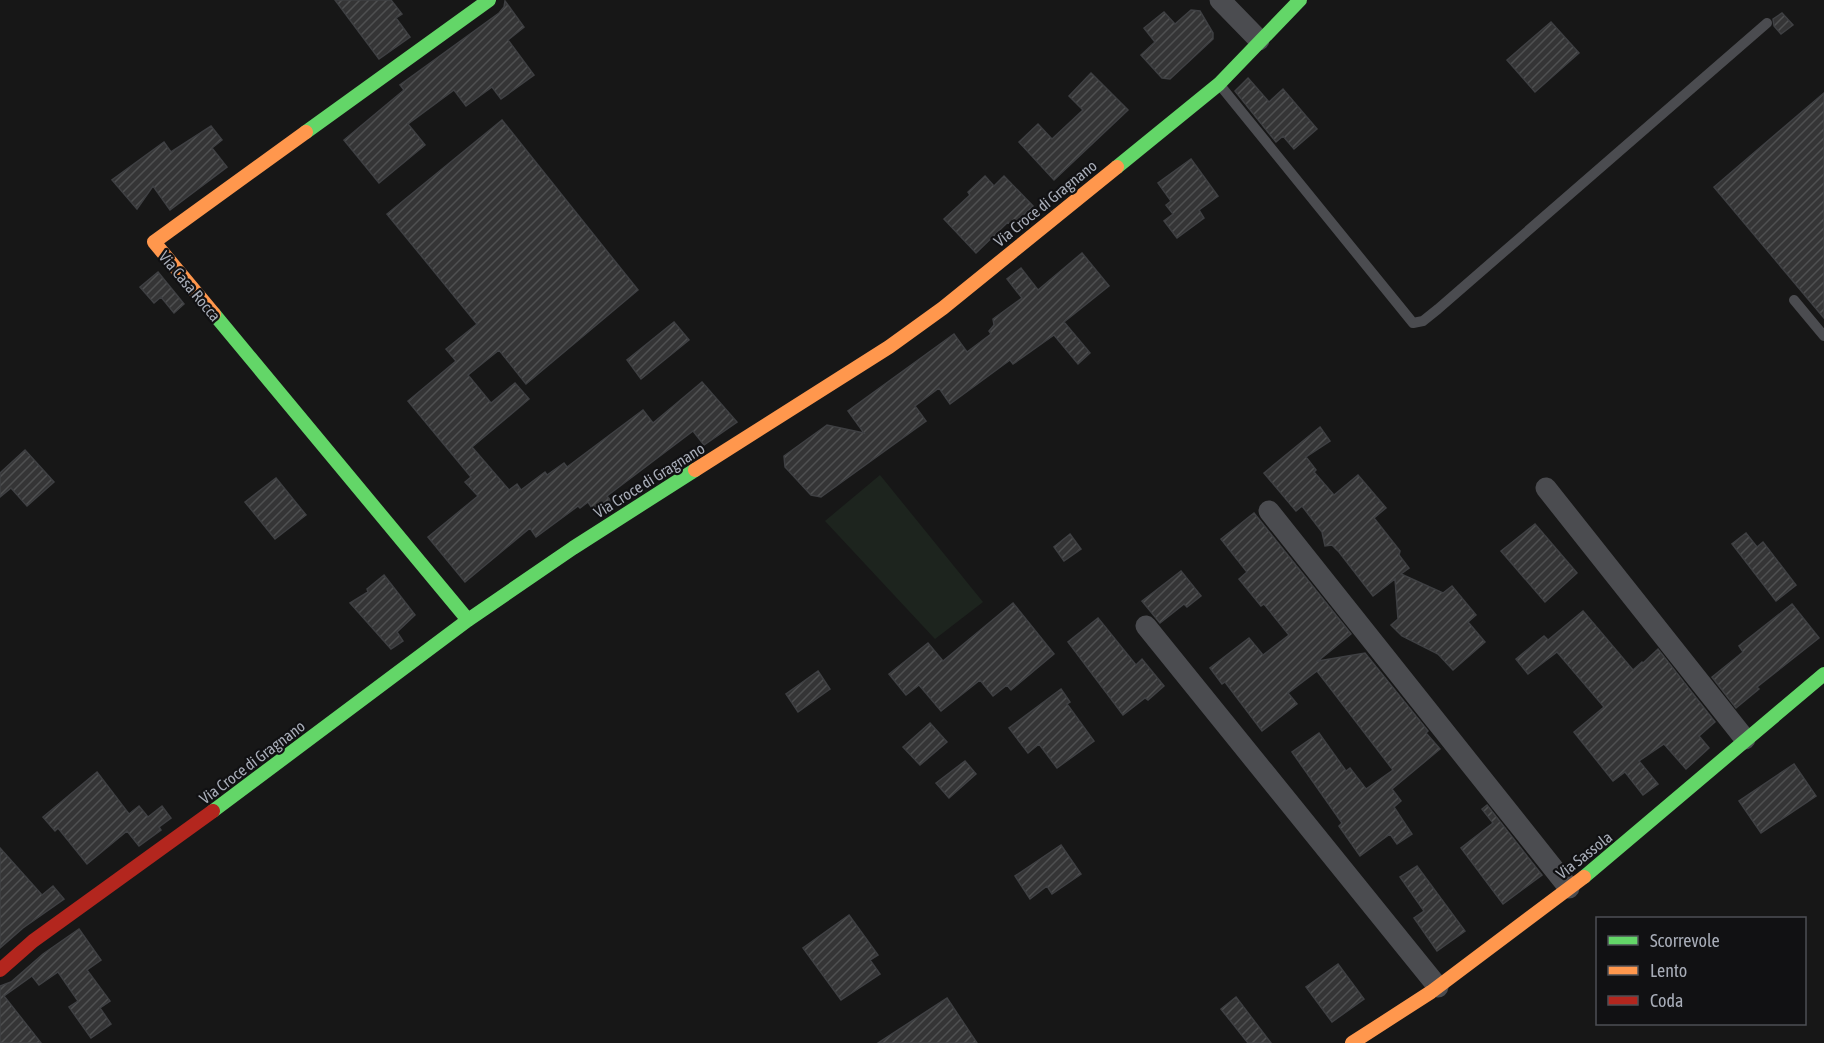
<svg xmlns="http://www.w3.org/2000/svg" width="1824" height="1043" viewBox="0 0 1824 1043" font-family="'Asap Condensed',sans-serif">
<defs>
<pattern id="building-hatch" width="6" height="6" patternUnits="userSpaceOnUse" patternTransform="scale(1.5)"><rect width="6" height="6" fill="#353536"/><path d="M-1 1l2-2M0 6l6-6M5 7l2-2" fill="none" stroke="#4f5051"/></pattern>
</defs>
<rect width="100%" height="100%" fill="#171717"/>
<path fill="#1d241e" d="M 880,475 L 983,602 L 935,639 L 825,521 Z"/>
<path fill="url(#building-hatch)" stroke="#3f4043" stroke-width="1.5" d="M 335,0 L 391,0 L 402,14 L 396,18 L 410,37 L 379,59 Z
M 505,1 L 524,27 L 508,40 L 534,75 L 501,99 L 492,87 L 466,106 L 454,90 L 408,124 L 425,145 L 379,183 L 344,140 L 404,90 L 400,85 L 499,13 L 504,7 Z
M 1191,10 L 1200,11 L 1213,33 L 1213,39 L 1170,79 L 1162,78 L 1141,55 L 1155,42 L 1144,28 L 1164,12 L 1175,24 Z
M 1782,13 L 1793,25 L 1781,34 L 1774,26 L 1773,19 Z
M 1551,22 L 1579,53 L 1535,92 L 1507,60 Z
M 1091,73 L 1128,110 L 1054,180 L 1019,142 L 1038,124 L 1052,139 L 1083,110 L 1069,96 Z
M 1248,78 L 1269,102 L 1283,89 L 1317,129 L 1294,149 L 1283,136 L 1276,142 L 1235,91 Z
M 1824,93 L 1824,318 L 1714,187 Z
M 502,120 L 638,290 L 526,384 L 499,350 L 468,375 L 491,403 L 515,383 L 529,399 L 472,447 L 509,490 L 517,484 L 521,490 L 545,472 L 547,475 L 564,463 L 567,467 L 643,410 L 653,423 L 702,382 L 737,422 L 704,445 L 693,431 L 607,496 L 613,503 L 596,514 L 588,502 L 580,508 L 578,506 L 536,537 L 530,528 L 465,582 L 428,537 L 478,496 L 465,482 L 471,477 L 408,401 L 456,361 L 446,349 L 477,324 L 387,214 Z
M 211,126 L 222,140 L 212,148 L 227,167 L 170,210 L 153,186 L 137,209 L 112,180 L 164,142 L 171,152 Z
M 1191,159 L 1218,196 L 1199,210 L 1204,218 L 1177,238 L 1164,221 L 1173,214 L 1166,205 L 1171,201 L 1158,183 Z
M 985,176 L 994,186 L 1004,176 L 1033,206 L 1012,226 L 1008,222 L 976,253 L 944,219 L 970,195 L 968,192 Z
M 1082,253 L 1109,286 L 1064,322 L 1090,353 L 1078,364 L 1054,335 L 1013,364 L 1010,360 L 950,404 L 939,388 L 915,406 L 926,421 L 821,497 L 811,495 L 785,467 L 784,456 L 827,425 L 864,433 L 848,411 L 954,334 L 967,352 L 991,334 L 989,331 L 994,325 L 993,319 L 1022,298 L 1007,279 L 1021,268 L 1038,290 Z
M 158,272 L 184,304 L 174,313 L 161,297 L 154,303 L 140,287 Z
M 674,322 L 689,340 L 641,379 L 627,360 Z
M 1320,427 L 1330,441 L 1306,457 L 1316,470 L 1314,472 L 1334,495 L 1358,475 L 1386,508 L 1374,518 L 1400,551 L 1399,555 L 1409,568 L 1401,574 L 1443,593 L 1452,586 L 1476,615 L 1468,622 L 1485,642 L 1453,670 L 1438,654 L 1402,636 L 1391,625 L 1398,619 L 1395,579 L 1373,596 L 1339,552 L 1332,545 L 1325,546 L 1322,532 L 1302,506 L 1296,511 L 1264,473 Z
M 25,450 L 54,482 L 27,506 L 11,488 L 0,497 L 0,473 Z
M 276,478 L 306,515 L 275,539 L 245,502 Z
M 1254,513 L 1351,634 L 1318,661 L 1365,653 L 1428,731 L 1426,733 L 1440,749 L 1392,789 L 1401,801 L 1394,807 L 1412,834 L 1397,844 L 1390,834 L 1360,856 L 1339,826 L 1342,823 L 1292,752 L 1319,733 L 1346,771 L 1350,768 L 1366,789 L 1393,770 L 1317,671 L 1288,693 L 1297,704 L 1262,731 L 1225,682 L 1222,684 L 1210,668 L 1249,638 L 1263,655 L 1289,635 L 1264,604 L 1261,606 L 1239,579 L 1247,572 L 1221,539 Z
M 1535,524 L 1577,573 L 1545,602 L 1501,551 Z
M 1746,533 L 1757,547 L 1763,542 L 1796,585 L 1776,601 L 1732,544 Z
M 1070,534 L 1081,549 L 1064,561 L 1054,547 Z
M 1181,571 L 1201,596 L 1187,607 L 1184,604 L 1160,623 L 1142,601 Z
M 384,575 L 415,615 L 397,632 L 403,641 L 391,649 L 350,603 L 368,592 L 367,589 Z
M 1013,603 L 1054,654 L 1011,690 L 1007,685 L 993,696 L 980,680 L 941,711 L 919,685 L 906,695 L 889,674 L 928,643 L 943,661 Z
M 1792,604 L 1819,638 L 1757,687 L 1759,689 L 1736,708 L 1712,677 L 1743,652 L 1739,646 Z
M 1583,611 L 1633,670 L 1642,662 L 1643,663 L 1658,649 L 1715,722 L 1699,736 L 1709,748 L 1686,769 L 1664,744 L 1639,761 L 1658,784 L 1643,795 L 1625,772 L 1613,781 L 1574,732 L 1604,707 L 1557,652 L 1528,674 L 1516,659 L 1544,636 L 1548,640 Z
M 1098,618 L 1136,665 L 1142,659 L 1164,686 L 1148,700 L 1145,698 L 1123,715 L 1068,642 Z
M 818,671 L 830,689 L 798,712 L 786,694 Z
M 1061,689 L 1070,702 L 1067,704 L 1094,741 L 1057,768 L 1039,744 L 1028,753 L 1009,728 Z
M 930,723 L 947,742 L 920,765 L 903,747 Z
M 965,761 L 976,774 L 949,798 L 936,783 Z
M 1794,764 L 1816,796 L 1761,833 L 1739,801 Z
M 97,772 L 129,814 L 139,806 L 148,817 L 162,806 L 171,818 L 159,827 L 161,830 L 139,846 L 127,831 L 87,864 L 58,828 L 55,831 L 43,817 Z
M 1487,805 L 1542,875 L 1503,904 L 1461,848 L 1493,823 L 1482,809 Z
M 1061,845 L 1081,874 L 1052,894 L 1047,886 L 1030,899 L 1015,876 Z
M 0,848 L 42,895 L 53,886 L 64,899 L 23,928 L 0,948 Z
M 1417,866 L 1465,931 L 1437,951 L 1414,918 L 1424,911 L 1400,877 Z
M 849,915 L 878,955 L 870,960 L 880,974 L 841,1000 L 803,948 Z
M 79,929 L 101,960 L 87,970 L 110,1001 L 100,1008 L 111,1024 L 91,1038 L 69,1007 L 78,1001 L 58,972 L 39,985 L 32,976 L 4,996 L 41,1043 L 0,1043 L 0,986 L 11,982 L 43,954 Z
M 1338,964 L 1364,999 L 1332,1022 L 1306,987 Z
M 1236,997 L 1271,1043 L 1248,1043 L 1221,1009 Z
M 947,998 L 977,1043 L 878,1043 Z"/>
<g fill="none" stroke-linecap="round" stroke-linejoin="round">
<path stroke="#4b4c50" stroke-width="10" d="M 1219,84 L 1413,323 L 1423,321 L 1438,309 L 1767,23
M 1794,300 L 1824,336"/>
<path stroke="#4b4c50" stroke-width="21" d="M 1220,0 L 1259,40
M 1546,488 L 1745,739
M 1269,511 L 1569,888
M 1146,626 L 1438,987"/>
<path stroke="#63d668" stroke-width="14" d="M 306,132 L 489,0
M 1117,167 L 1219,84 L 1300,0
M 214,314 L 468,620
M 213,811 L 468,620 L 573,548 L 695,470
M 1584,877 L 1824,674"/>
<path stroke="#ff974d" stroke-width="14" d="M 214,314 L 154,242 L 306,132
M 695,470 L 889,347 L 943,308 L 1117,167
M 1352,1043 L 1431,992 L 1584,877"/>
<path stroke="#b3261e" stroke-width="14" d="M 0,970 L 33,941 L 213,811"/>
</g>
<g text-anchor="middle" stroke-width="4.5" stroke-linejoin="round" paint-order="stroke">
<g font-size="16" fill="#a8adb8" stroke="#111113">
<text transform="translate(1045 203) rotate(-39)" y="6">Via Croce di Gragnano</text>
<text transform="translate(190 286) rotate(50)" y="6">Via Casa Rocca</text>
<text transform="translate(649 480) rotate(-32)" y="6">Via Croce di Gragnano</text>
<text transform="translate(252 762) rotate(-37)" y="6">Via Croce di Gragnano</text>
<text transform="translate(1584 855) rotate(-38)" y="6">Via Sassola</text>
</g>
</g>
<rect x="1596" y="917" width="210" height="108" fill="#111113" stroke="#4d4f55" stroke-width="1.5"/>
<rect x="1608" y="936" width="30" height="9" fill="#63d668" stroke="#4d4f55" stroke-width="1.5"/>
<text x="1650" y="947" font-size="18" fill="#a8adb8">Scorrevole</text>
<rect x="1608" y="966" width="30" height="9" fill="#ff974d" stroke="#4d4f55" stroke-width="1.5"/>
<text x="1650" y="977" font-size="18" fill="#a8adb8">Lento</text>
<rect x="1608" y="996" width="30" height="9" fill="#b3261e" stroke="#4d4f55" stroke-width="1.5"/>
<text x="1650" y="1007" font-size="18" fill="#a8adb8">Coda</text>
</svg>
